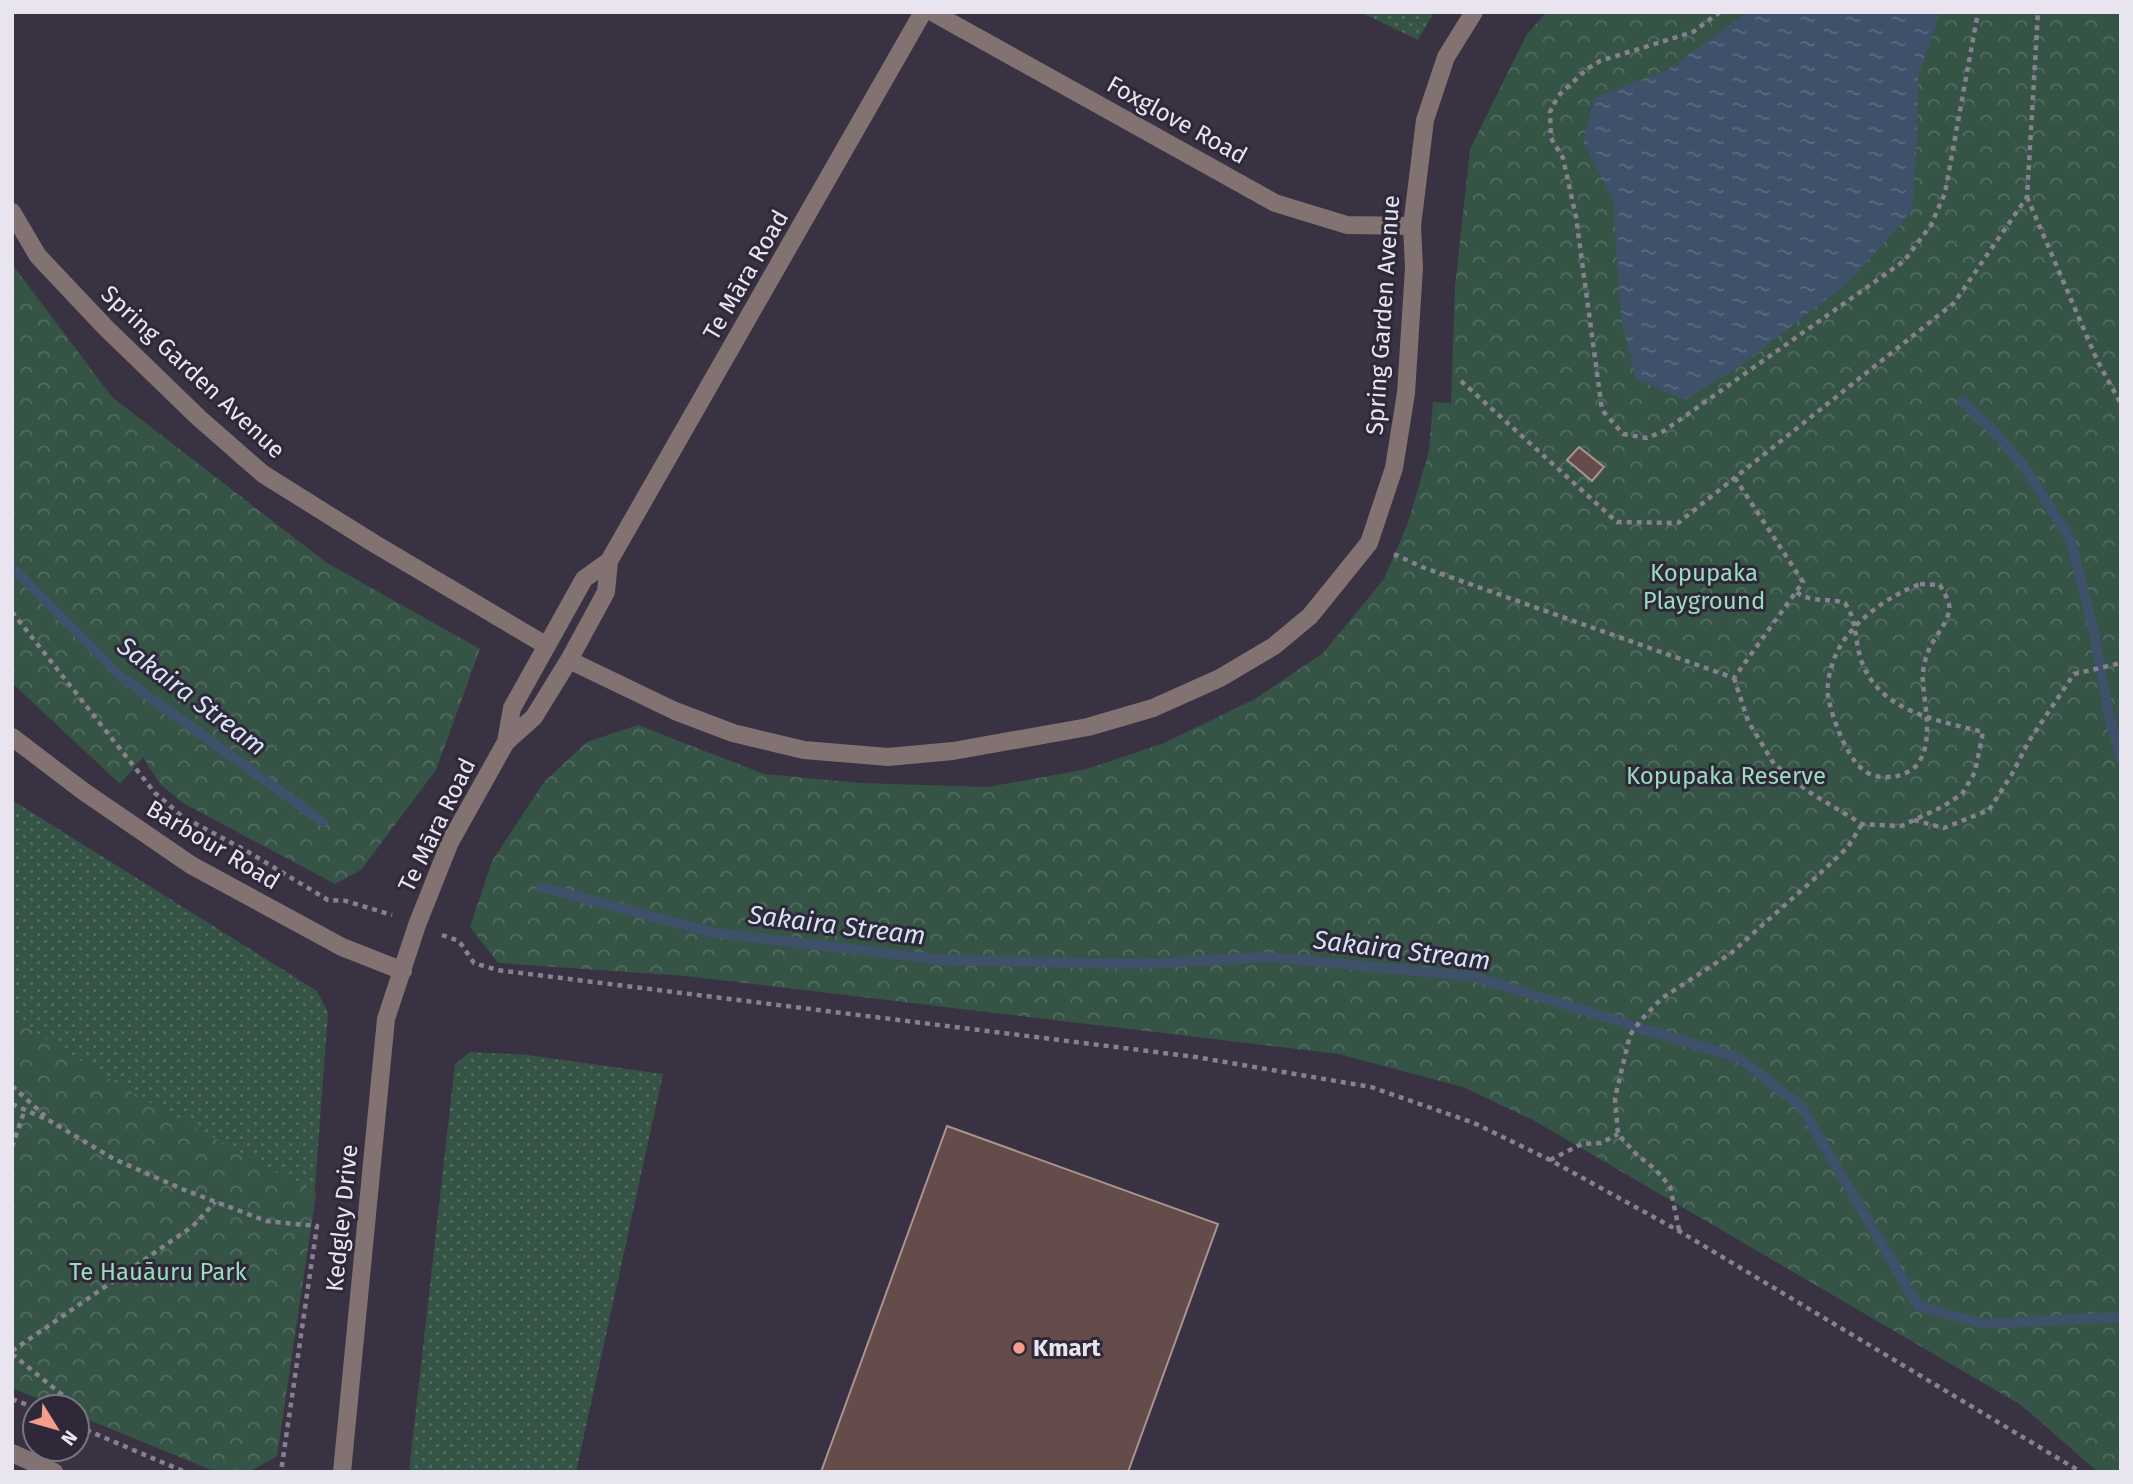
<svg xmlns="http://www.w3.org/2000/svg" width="2133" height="1484" viewBox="0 0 2133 1484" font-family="'Fira Sans',sans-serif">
<defs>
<pattern id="grass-dots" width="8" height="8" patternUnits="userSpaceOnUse" patternTransform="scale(1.75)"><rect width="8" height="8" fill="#355446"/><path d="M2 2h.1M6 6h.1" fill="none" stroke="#526c61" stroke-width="1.8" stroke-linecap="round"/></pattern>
<pattern id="forest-crowns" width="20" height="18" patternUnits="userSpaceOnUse" patternTransform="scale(1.75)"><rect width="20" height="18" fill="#355446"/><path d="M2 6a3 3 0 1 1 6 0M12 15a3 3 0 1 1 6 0" fill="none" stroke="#526c61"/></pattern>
<pattern id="water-ripples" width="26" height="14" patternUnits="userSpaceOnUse" patternTransform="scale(1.75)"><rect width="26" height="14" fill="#3f516a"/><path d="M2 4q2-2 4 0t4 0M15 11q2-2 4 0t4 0" fill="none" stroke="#5b6a80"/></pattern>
</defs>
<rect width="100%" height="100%" fill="#393243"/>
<path fill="url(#grass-dots)" d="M 1360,12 L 1434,12 L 1418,40 Z
M 12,800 L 317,991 L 328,1013 L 313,1214 L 12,1072 Z
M 470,1052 L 527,1055 L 663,1074 L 576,1472 L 409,1472 L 455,1064 Z"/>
<path fill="url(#forest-crowns)" d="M 1547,12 L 2121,12 L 2121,1472 L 2098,1472 L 2021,1405 L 1533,1120 L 1463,1087 L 1338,1054 L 686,976 L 498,963 L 470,927 L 492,861 L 544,782 L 587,742 L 638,725 L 764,774 L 860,783 L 988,787 L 1087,769 L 1164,743 L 1255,699 L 1323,653 L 1384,579 L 1408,523 L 1429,451 L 1433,402 L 1451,403 L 1455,287 L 1470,149 L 1527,34 Z
M 12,264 L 112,397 L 327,563 L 480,649 L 436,770 L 361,870 L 335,884 L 183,803 L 160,784 L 143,757 L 120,784 L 12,683 Z
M 12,1018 L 124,1088 L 316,1194 L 277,1456 L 249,1472 L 216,1472 L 77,1415 L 77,1407 L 58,1407 L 12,1388 Z"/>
<path fill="url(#water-ripples)" d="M 1748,12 L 1940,12 L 1918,77 L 1917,140 L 1912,211 L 1850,281 L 1741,365 L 1685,400 L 1636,379 L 1621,317 L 1613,199 L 1583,141 L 1595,97 L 1667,70 Z"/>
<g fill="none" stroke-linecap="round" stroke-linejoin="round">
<path stroke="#3f516a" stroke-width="10" d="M 1962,401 L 1997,434 L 2028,472 L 2070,539 L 2094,632 L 2108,711 L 2121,759
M 12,567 L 119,675 L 323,822
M 541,887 L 715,933 L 943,960 L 1143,964 L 1267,957 L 1472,976 L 1739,1058 L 1801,1106 L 1918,1306 L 1984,1324 L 2121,1317"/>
</g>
<path fill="#634c49" stroke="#ac938f" stroke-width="2" d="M 1579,447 L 1604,467 L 1592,481 L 1567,460 Z
M 947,1126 L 1218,1224 L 1128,1472 L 821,1472 Z"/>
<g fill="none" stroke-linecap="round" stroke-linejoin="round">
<path stroke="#86808f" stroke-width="4.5" stroke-dasharray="5 5" stroke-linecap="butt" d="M 1720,12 L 1693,32 L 1600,61 L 1587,69 L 1558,96 L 1550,112 L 1551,138 L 1563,158 L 1576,217 L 1602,410 L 1623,434 L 1647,438 L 1664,431 L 1904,261 L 1931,225 L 1945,193 L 1978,12
M 2027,197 L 2097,360 L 2121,404
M 1461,381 L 1617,522 L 1678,523 L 1954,303 L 2027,197 L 2038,12
M 1394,554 L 1422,567 L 1734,678 L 1803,582 L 1735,478
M 1920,584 L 1940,585 C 1942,590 1948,598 1949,604 C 1952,620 1933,637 1928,652 C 1924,662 1922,673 1923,683 C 1925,708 1933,740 1919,762 C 1914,770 1905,774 1897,776 C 1889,777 1879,778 1870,774 C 1849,766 1832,718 1828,696 C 1826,684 1831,666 1836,654 C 1851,622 1888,596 1920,584 Z
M 12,612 L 155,793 L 183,817 L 245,850 L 328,900 L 346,901 L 392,915
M 1734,678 L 1748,721 L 1774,764 L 1809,792 L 1862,824 L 1901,826 L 1942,807 L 1962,794 L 1975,772 L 1983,732 C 1937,720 1879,712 1861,660 C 1854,638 1858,623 1845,603 C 1825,597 1814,604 1796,592
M 1914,820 L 1944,828 L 1989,810 L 2012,774 L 2029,741 L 2074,674 L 2121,663
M 442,935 L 459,941 L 474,963 L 497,970 L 1196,1057 L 1371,1087 L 1474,1123 L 1550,1160 L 1679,1231 L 2081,1472
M 12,1086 L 45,1116
M 12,1104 L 50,1121 L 114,1159 L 182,1189 L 266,1221 L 317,1226 L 281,1472
M 12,1147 L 25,1109
M 1550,1160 L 1582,1144 L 1601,1143 L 1618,1134
M 1679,1230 L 1670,1186 L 1655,1169 L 1636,1154 L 1618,1134 L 1615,1098 L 1630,1035 L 1642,1019 L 1662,998 L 1730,954 L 1813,880 L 1848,847 L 1862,824
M 12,1351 L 193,1226 L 215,1202
M 12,1354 L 71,1402 L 71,1407
M 12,1399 L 35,1408
M 77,1426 L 185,1472"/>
<path stroke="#837272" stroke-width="18" d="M 932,12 L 1275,203 L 1347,225 L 1412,226
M 12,212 L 38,256 L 106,328 L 199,418 L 263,474 L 375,544 L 547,646
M 569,660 L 675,711 L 733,733 L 804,750 L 888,757 L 953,751 L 1088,727 L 1153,708 L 1220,678 L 1274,646 L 1310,616 L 1369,543 L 1394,468 L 1406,393 L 1414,268 L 1412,226 L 1425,120 L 1446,57 L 1474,12
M 12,737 L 83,791 L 191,865 L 342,947 L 403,971
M 506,742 L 512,708 L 584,579 L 609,561 L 923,12
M 12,1453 L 54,1472
M 342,1472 L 386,1019 L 417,925 L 450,842 L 506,742 L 534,717 L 569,660 L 606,592 L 609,561"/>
</g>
<circle fill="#f59d8d" stroke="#2f2838" stroke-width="2.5" cx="1019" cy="1348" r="7"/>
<g text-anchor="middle" stroke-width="6" stroke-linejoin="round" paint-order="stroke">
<g font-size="24" fill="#e9e5f0" stroke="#2f2838">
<text transform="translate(1177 120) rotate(29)" y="8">Foxglove Road</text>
<text transform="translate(746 275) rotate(-60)" y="8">Te Māra Road</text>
<text transform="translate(1383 315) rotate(-86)" y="8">Spring Garden Avenue</text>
<text transform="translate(193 372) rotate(43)" y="8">Spring Garden Avenue</text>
<text transform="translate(437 825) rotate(-64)" y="8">Te Māra Road</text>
<text transform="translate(213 845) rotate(31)" y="8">Barbour Road</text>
<text transform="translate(342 1218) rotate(-84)" y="8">Kedgley Drive</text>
</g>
<g font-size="24" fill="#9adcbe" stroke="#2f2838">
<text x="1704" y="581">Kopupaka<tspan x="1704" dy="28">Playground</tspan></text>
<text x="1726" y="784">Kopupaka Reserve</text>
<text x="158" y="1280">Te Hauāuru Park</text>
</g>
<g font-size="24" font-weight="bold" fill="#e9e5f0" stroke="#2f2838" text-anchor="start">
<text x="1033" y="1356">Kmart</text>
</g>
<g font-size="26" font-style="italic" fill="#d5e3f7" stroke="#2f2838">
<text transform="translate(192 696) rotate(37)" y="9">Sakaira Stream</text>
<text transform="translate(837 925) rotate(7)" y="9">Sakaira Stream</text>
<text transform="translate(1402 950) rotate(7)" y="9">Sakaira Stream</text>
</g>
</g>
<rect width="2133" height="1484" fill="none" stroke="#e9e5f0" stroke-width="28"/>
<g transform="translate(56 1428) rotate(127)"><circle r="33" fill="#2f2838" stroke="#797482" stroke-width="2"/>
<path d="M0-5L12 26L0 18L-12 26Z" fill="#f59d8d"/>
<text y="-10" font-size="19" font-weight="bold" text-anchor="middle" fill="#e9e5f0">N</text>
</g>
</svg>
